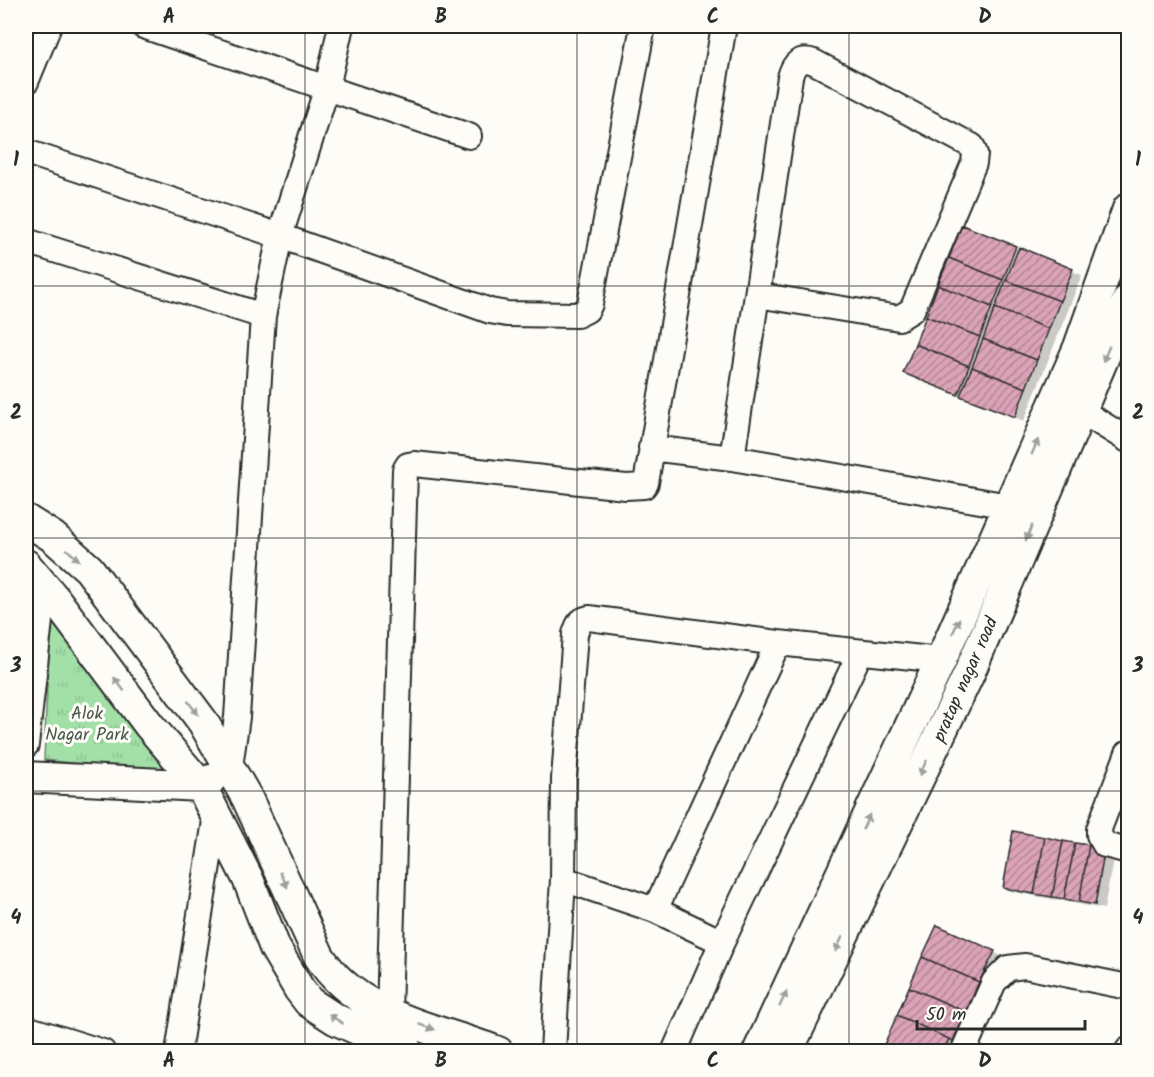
<svg xmlns="http://www.w3.org/2000/svg" width="1154" height="1077" viewBox="0 0 1154 1077" font-family="Kalam,sans-serif">
<defs>
<pattern id="park-tufts" width="24" height="20" patternUnits="userSpaceOnUse" patternTransform="scale(1.5)"><rect width="24" height="20" fill="#a2e0a8"/><path d="M3 7l-1-3M5 7V3M7 7l1-3M15 17l-1-3M17 17v-4M19 17l1-3" fill="none" stroke="#8cc091"/></pattern>
<pattern id="building-hatch" width="6" height="6" patternUnits="userSpaceOnUse" patternTransform="scale(1.5)"><rect width="6" height="6" fill="#dba3b7"/><path d="M-1 1l2-2M0 6l6-6M5 7l2-2" fill="none" stroke="#b28595"/></pattern>
</defs>
<rect width="100%" height="100%" fill="#fdfcf7"/>
<filter id="ink" filterUnits="userSpaceOnUse"><feTurbulence type="fractalNoise" baseFrequency=".0167" numOctaves="2"/><feDisplacementMap in="SourceGraphic" scale="12" xChannelSelector="R" yChannelSelector="G"/><feConvolveMatrix kernelMatrix="1 2 1 2 8 2 1 2 1" color-interpolation-filters="sRGB"/></filter>
<g filter="url(#ink)">
<path fill="url(#park-tufts)" stroke="#66866a" stroke-width="1.5" d="M 50,611 L 184,776 L 44,760 Z"/>
<path fill="#0003" d="M 963,227 L 1082,275 L 1024,421 L 905,373 Z
M 1015,833 L 1114,855 L 1104,909 L 1014,892 L 1004,887 Z
M 994,952 L 1003,957 L 963,1045 L 955,1052 L 883,1052 L 886,1046 Z"/>
<path fill="url(#building-hatch)" stroke="#2b2b2b" stroke-width="1.5" d="M 962,225 L 1016,246 L 1003,280 L 949,258 Z
M 1019,247 L 1073,269 L 1060,301 L 1006,280 Z
M 949,258 L 1003,280 L 992,307 L 938,285 Z
M 1006,280 L 1060,301 L 1049,329 L 995,308 Z
M 938,285 L 992,307 L 980,337 L 926,316 Z
M 995,308 L 1049,329 L 1037,360 L 983,339 Z
M 926,316 L 980,337 L 969,366 L 915,344 Z
M 983,339 L 1037,360 L 1026,388 L 972,367 Z
M 915,344 L 969,366 L 958,395 L 903,373 Z
M 972,367 L 1026,388 L 1015,417 L 960,396 Z
M 1013,831 L 1045,837 L 1034,894 L 1003,888 Z
M 1045,837 L 1063,841 L 1052,897 L 1034,894 Z
M 1063,841 L 1075,843 L 1064,899 L 1052,897 Z
M 1075,843 L 1089,845 L 1079,902 L 1064,899 Z
M 1089,845 L 1105,848 L 1095,905 L 1079,902 Z
M 937,925 L 995,951 L 979,982 L 922,957 Z
M 922,957 L 979,982 L 966,1012 L 909,987 Z
M 909,987 L 966,1012 L 953,1041 L 897,1015 Z
M 897,1015 L 949,1039 L 943,1052 L 898,1052 L 884,1045 Z"/>
<g fill="none" stroke-linecap="round" stroke-linejoin="round">
<defs>
<path id="minor" d="M 143,26 L 469,136
M 26,82 L 49,26
M 26,152 L 280,236 L 490,311 L 507,314 L 577,315 L 587,310 L 590,304 L 643,26
M 26,241 L 263,316
M 1081,411 L 1128,440
M 651,448 L 732,458 L 1009,506
M 732,458 L 757,295 L 899,318 L 912,310 L 974,163 L 975,154 L 972,146 L 814,62 C 800,57 794,63 790,77 L 757,295
M 26,745 L 44,585
M 1128,753 L 1099,829 L 1099,835 L 1105,845 L 1128,851
M 230,767 L 237,717 L 263,316 L 280,236 L 327,87 L 341,26
M 563,879 L 655,910 L 722,942
M 655,910 L 778,643
M 389,1014 L 405,470 L 408,465 L 414,464 L 626,487 L 644,486 L 646,483 L 724,26
M 26,1028 L 103,1052
M 178,1052 L 216,815
M 553,1052 L 563,879 L 564,779 L 575,634 C 578,625 579,620 589,618 L 778,643 L 941,660
M 674,1052 L 722,942 L 860,653
M 963,1052 L 994,982 L 1008,968 L 1025,966 L 1128,987
M 1128,1052 L 1128,1050"/>
<path id="tertiary" d="M 26,520 L 53,537 L 89,569 L 203,722 L 247,798 L 319,956 C 357,1017 436,1028 498,1052
M 26,565 L 55,599 L 149,725 L 201,786 L 248,879 L 275,948 L 299,989 L 309,1002 L 335,1019 L 408,1052
M 26,777 L 201,786 L 210,780
M 758,1052 L 941,660 L 1079,347 L 1128,209
M 787,1052 L 968,676 L 1128,300"/>
</defs>
<use href="#minor" stroke="#2b2b2b" stroke-width="28"/>
<use href="#tertiary" stroke="#2b2b2b" stroke-width="34"/>
<use href="#minor" stroke="#fdfcf7" stroke-width="24"/>
<use href="#tertiary" stroke="#fdfcf7" stroke-width="30"/>
</g>
<defs><path id="oneway-solid" d="M-6-.8H1V-3.2L6.5 0L1 3.2V.8H-6Z" transform="scale(1.5)"/></defs>
<g fill="#9e9e9b">
<use href="#oneway-solid" transform="translate(1106 354) rotate(113)"/>
<use href="#oneway-solid" transform="translate(1035 447) rotate(-66)"/>
<use href="#oneway-solid" transform="translate(1029 533) rotate(113)"/>
<use href="#oneway-solid" transform="translate(73 555) rotate(42)"/>
<use href="#oneway-solid" transform="translate(956 626) rotate(-66)"/>
<use href="#oneway-solid" transform="translate(119 684) rotate(-127)"/>
<use href="#oneway-solid" transform="translate(193 708) rotate(53)"/>
<use href="#oneway-solid" transform="translate(923 768) rotate(116)"/>
<use href="#oneway-solid" transform="translate(866 822) rotate(-65)"/>
<use href="#oneway-solid" transform="translate(284 880) rotate(65)"/>
<use href="#oneway-solid" transform="translate(839 944) rotate(116)"/>
<use href="#oneway-solid" transform="translate(783 999) rotate(-65)"/>
<use href="#oneway-solid" transform="translate(336 1019) rotate(-147)"/>
<use href="#oneway-solid" transform="translate(427 1027) rotate(18)"/>
</g>
</g>
<path fill="none" stroke="#2b2b2b" stroke-width="1.5" stroke-opacity="0.55" d="M 305,26 L 305,1052M 577,26 L 577,1052M 849,26 L 849,1052M 26,286 L 1128,286M 26,538 L 1128,538M 26,791 L 1128,791"/>
<g text-anchor="middle" stroke-width="6" stroke-linejoin="round" paint-order="stroke">
<g font-size="18" fill="#2b2b2b" stroke="#fdfcf7">
<text transform="translate(965 679) rotate(-66)" y="6">pratap nagar road</text>
</g>
<g font-size="18" fill="#49584a" stroke="#fdfcf7">
<text x="87" y="719">Alok<tspan x="87" dy="21">Nagar Park</tspan></text>
</g>
</g>
<rect width="1154" height="1077" fill="none" stroke="#fdfcf7" stroke-width="66"/>
<path d="M917 1020v9h168v-9" fill="none" stroke="#2b2b2b" stroke-width="3"/>
<text x="926" y="1020" font-size="18" fill="#2b2b2b" stroke="#fdfcf7" stroke-width="4.5" paint-order="stroke">50 m</text>
<rect x="33" y="33" width="1088" height="1011" fill="none" stroke="#2b2b2b" stroke-width="2"/>
<g font-size="20" text-anchor="middle" font-weight="bold" fill="#2b2b2b">
<text x="169" y="23">A</text>
<text x="441" y="23">B</text>
<text x="713" y="23">C</text>
<text x="985" y="23">D</text>
<text x="16" y="166">1</text>
<text x="1138" y="166">1</text>
<text x="16" y="419">2</text>
<text x="1138" y="419">2</text>
<text x="16" y="672">3</text>
<text x="1138" y="672">3</text>
<text x="16" y="924">4</text>
<text x="1138" y="924">4</text>
<text x="169" y="1067">A</text>
<text x="441" y="1067">B</text>
<text x="713" y="1067">C</text>
<text x="985" y="1067">D</text>
</g>
</svg>
